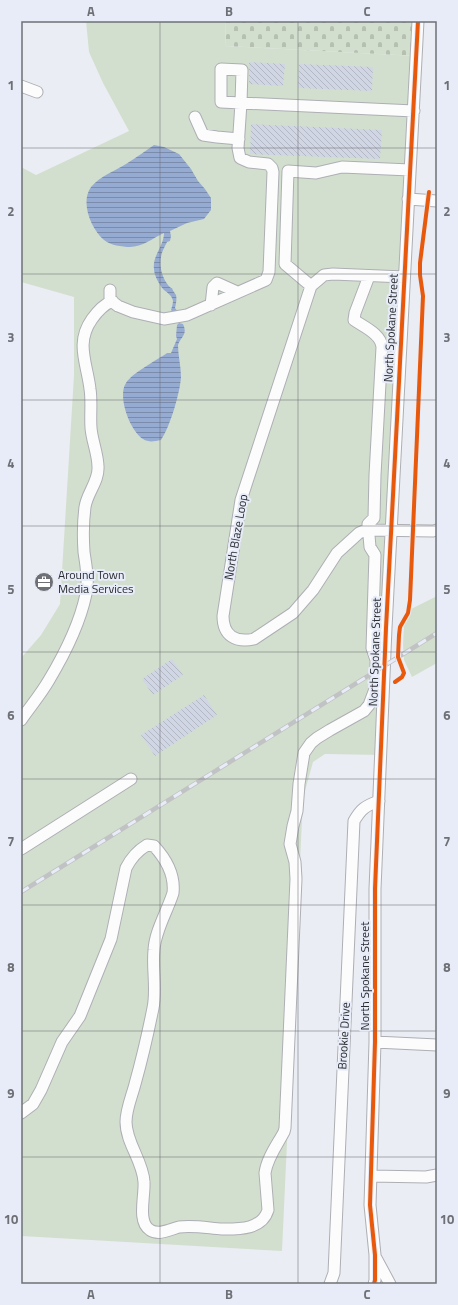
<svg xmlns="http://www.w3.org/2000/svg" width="458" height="1305" viewBox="0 0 458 1305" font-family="'Titillium Web',sans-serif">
<defs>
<pattern id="cemetery-stones" width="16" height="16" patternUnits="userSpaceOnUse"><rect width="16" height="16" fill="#d3dfce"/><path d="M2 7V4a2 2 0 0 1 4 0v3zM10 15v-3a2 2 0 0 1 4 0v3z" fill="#b5c0b1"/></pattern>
<pattern id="water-rules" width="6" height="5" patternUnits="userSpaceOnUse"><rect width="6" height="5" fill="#96abd2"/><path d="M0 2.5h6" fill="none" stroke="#7b8bab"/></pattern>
<pattern id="building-back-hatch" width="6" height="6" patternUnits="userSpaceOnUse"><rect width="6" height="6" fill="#d0d6e4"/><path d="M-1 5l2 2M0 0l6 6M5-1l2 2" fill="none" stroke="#b3b8c4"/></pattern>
</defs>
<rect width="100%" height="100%" fill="#ebedf4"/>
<path fill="#d3dfce" d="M 86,21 L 226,21 L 225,46 L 417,56 L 381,755 L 325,754 L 313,762 L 303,798 L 282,1251 L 21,1236 L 21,658 L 41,635 L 60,604 L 74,375 L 74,297 L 21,282 L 21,167 L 36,175 L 129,131 L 103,83 L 89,52 Z
M 437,596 L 437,663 L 412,677 L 404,660 L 403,645 L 404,625 L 411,609 Z"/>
<path fill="url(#cemetery-stones)" d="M 226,21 L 418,21 L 417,56 L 225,46 Z"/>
<path fill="url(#water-rules)" d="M 154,145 L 164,147 L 179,154 L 191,169 L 198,181 L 205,189 L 211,198 L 211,210 L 204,219 L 187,223 L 170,231 L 171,236 L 170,241 L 167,242 C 166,244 165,246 164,248 C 157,261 161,279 171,288 L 172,288 C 173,291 174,292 176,295 C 177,299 176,304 175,308 L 179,313 L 175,315 L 171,310 C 172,307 173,303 173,301 C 172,295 166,292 163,289 C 159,284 154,275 154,269 C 152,256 164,246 164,233 C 153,238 142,247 130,247 C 122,247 110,245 104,240 C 91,229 80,202 91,187 C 100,176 115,171 126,164 C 136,158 145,151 154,145 Z
M 179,323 L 183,324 C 188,335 181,336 178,345 C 178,356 181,366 181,377 C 180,393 170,427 161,440 C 155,441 149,443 143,439 C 130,431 117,396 126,383 C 132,373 157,360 167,353 L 171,353 L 177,339 L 176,336 L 177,325 Z"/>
<path fill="url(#building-back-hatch)" d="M 249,62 L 285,64 L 283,86 L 249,84 Z
M 299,64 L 373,67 L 372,91 L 298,88 Z
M 251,124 L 382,130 L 380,159 L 250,154 Z
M 172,659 L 183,675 L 153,695 L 142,679 Z
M 204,695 L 217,715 L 155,756 L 141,735 Z"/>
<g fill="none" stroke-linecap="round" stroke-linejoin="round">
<defs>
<path id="minor" d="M 21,86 L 37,92
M 195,117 L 203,135 L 217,137 L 239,139
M 408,199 L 437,201
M 404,277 L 333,274 L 324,275 L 311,286 L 241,500 L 223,616 C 223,636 236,643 254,639 L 293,613 L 313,590 L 337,553 L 359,533 L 366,530 L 433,531 L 437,530
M 311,286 L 285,264 L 288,171 L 316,173 L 342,167 L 410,170
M 110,290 L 110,298 L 114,303 L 118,306 L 133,312 L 164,319 L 187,315 L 266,280 L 269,272 L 273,172 L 272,168 L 268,164 L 249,162 L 240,158 L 238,148 L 241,103 L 221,102 L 221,69 L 242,70 L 241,103 L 414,111
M 211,305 L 213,287 L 217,283 L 237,292
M 21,720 C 30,707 41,694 49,680 C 64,655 80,623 86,594 C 89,580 86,566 84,552 C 83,537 83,522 85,507 C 87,493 99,481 98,467 C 98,454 92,441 91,428 C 90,415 92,402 90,389 C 87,363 75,343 92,319 C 97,312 103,305 112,301
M 21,849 L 131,779
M 375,1042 L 437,1045
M 21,1113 L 33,1104 L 41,1090 L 62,1042 L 80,1016 L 111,939 L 126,868 C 131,858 137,851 147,845 L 154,846 C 166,859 175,875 173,893 C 167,912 155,931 154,950 C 152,969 157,989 153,1008 C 148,1033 142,1059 135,1084 C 132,1096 126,1109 126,1122 C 126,1143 143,1161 144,1182 C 145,1196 137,1222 150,1230 C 159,1236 171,1229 179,1227 C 193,1225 208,1228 222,1229 C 238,1229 262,1230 268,1210 L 265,1173 C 267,1158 277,1145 284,1132 L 285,1128 L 296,879 L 295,862 L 290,844 L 293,826 L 297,811 L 299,784 L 304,753 L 311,743 L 317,738 L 330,730 L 364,711 L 369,705 L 375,689 L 376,680 L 376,660 L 372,648 L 375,555 L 370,547 L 368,524 L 374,518 L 375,475 L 382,347 C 381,334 364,327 354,320 L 355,313 L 369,276
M 371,1176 L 426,1177 L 437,1175
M 376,1258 L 390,1284
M 330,1284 L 334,1273 L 354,821 C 361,809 365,806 379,801
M 374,1284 L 375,1280 L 375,1255 L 370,1205 L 375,1042 L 375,889 L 386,628 L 418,21"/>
</defs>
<use href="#minor" stroke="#adafb4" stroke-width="13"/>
<use href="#minor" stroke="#fcfcfd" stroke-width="11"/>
<defs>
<path id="rail" d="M 21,892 L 437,633"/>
</defs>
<use href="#rail" stroke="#c1c2c4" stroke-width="4.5"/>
<use href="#rail" stroke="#e7ecf8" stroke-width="3" stroke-dasharray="9" stroke-linecap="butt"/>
<defs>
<path id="cycleway" d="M 395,682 L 402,677 L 404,673 L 398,657 L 399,635 L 400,627 L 408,613 L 410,600 L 423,296 L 420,275 L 420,263 L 429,192
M 374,1284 L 375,1280 L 375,1255 L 370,1205 L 375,1042 L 375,889 L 386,628 L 418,21"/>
</defs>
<use href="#cycleway" stroke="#e7ecf8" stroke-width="6"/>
<use href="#cycleway" stroke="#e8590c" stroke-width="4"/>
</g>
<path fill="none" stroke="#6e7075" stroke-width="1" stroke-opacity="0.55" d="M 160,21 L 160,1284M 298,21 L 298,1284M 21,148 L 437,148M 21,274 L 437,274M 21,400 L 437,400M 21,526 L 437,526M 21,652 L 437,652M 21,779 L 437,779M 21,905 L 437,905M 21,1031 L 437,1031M 21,1157 L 437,1157"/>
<defs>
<symbol id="office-disc" viewBox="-11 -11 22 22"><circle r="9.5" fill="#6e7075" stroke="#e7ecf8"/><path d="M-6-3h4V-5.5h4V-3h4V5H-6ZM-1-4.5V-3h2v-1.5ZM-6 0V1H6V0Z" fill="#fff"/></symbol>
</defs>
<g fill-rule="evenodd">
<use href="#office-disc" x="33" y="571" width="22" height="22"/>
</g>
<g text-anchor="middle" stroke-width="4" stroke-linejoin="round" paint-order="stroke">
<g font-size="12" fill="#2a2c30" stroke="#e7ecf8">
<text transform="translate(391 328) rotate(-87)" y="4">North Spokane Street</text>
<text transform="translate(236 537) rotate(-80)" y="4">North Blaze Loop</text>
<text transform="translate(375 652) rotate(-88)" y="4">North Spokane Street</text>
<text transform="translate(365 976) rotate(-90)" y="4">North Spokane Street</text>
<text transform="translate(344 1036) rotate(-87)" y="4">Brookie Drive</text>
</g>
<g font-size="12" fill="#2a2c30" stroke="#e7ecf8" text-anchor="start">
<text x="58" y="579">Around Town<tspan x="58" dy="14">Media Services</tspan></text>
</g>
</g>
<rect width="458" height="1305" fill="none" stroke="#e7ecf8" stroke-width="44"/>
<rect x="22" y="22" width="414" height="1261" fill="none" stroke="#6e7075" stroke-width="1.5"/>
<g font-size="13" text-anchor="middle" font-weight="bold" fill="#6e7075">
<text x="91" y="16">A</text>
<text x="229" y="16">B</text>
<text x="367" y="16">C</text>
<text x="11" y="90">1</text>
<text x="447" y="90">1</text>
<text x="11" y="216">2</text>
<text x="447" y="216">2</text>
<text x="11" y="342">3</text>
<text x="447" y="342">3</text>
<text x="11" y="468">4</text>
<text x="447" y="468">4</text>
<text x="11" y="594">5</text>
<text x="447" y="594">5</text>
<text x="11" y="720">6</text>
<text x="447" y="720">6</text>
<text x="11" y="846">7</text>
<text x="447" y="846">7</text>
<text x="11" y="972">8</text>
<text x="447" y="972">8</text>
<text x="11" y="1098">9</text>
<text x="447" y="1098">9</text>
<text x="11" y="1224">10</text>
<text x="447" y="1224">10</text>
<text x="91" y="1299">A</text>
<text x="229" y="1299">B</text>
<text x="367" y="1299">C</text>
</g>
</svg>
